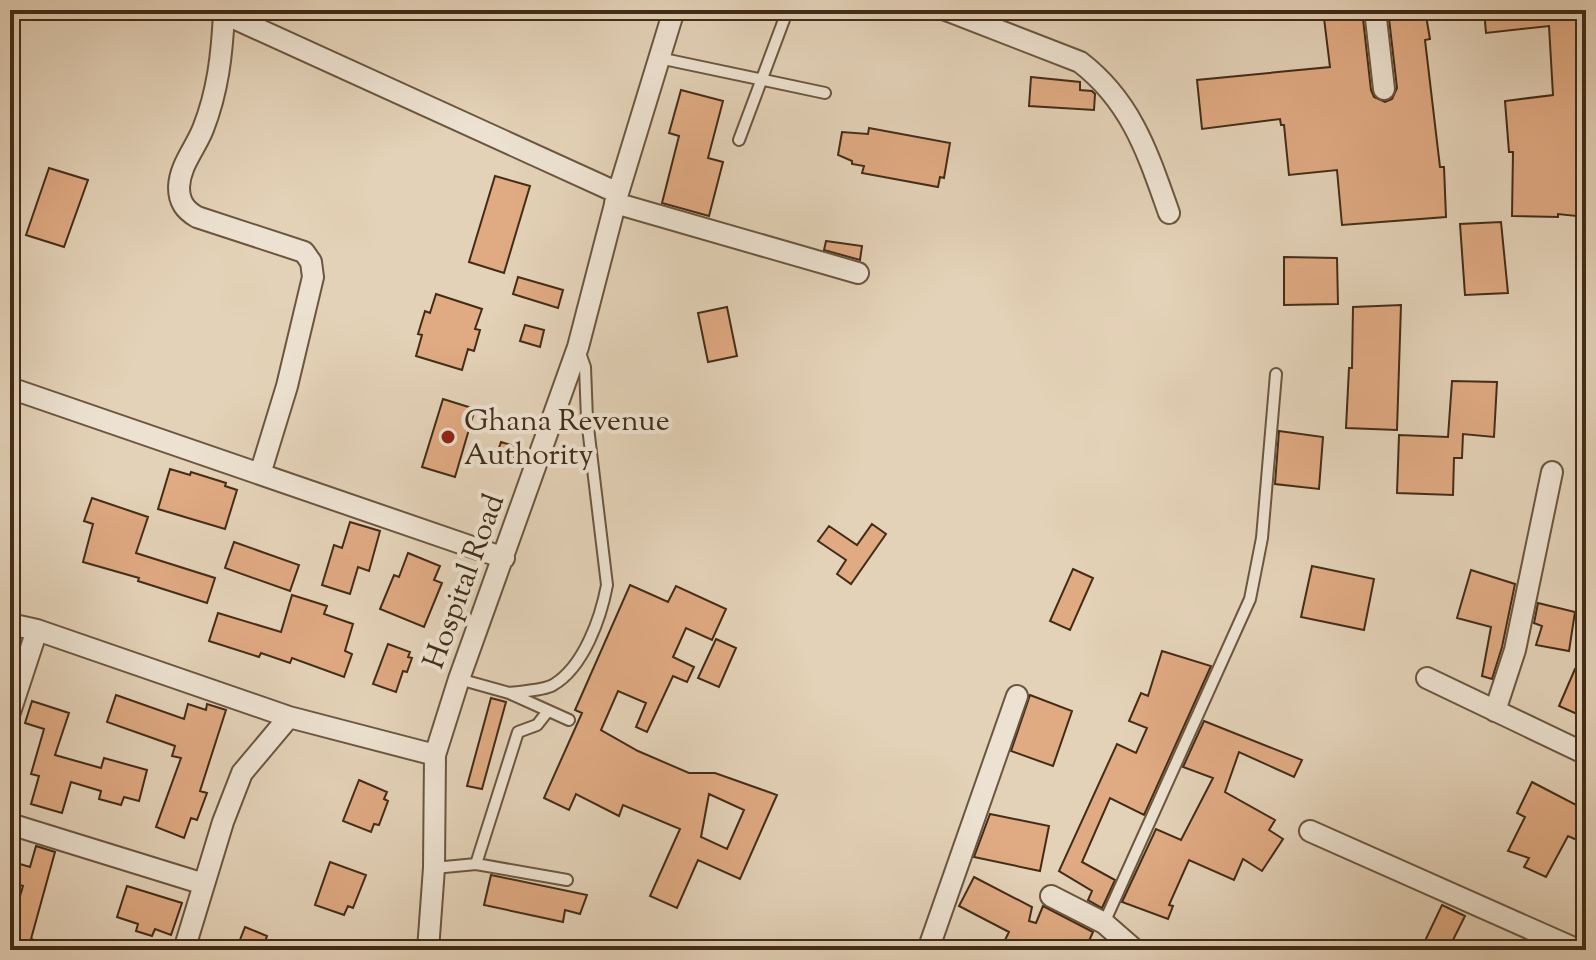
<svg xmlns="http://www.w3.org/2000/svg" width="1596" height="960" viewBox="0 0 1596 960" font-family="'Sorts Mill Goudy',serif">
<rect width="100%" height="100%" fill="#e4d2b8"/>
<filter id="stains"><feTurbulence type="fractalNoise" baseFrequency=".0025" numOctaves="4"/><feColorMatrix values="0 0 0 0 .2 0 0 0 0 .09 0 0 0 0 .02 0 0 0 .5 -.17"/></filter>
<radialGradient id="worn" r=".72"><stop offset=".6" stop-color="#630" stop-opacity="0"/><stop offset="1" stop-color="#630" stop-opacity=".3"/></radialGradient>
<path fill="#e0aa83" stroke="#432c17" stroke-width="2" fill-rule="evenodd" d="M 1323,10 L 1362,10 L 1371,90 L 1374,97 L 1385,102 L 1392,99 L 1397,88 L 1388,10 L 1425,10 L 1430,39 L 1425,40 L 1440,167 L 1444,167 L 1446,217 L 1342,225 L 1337,170 L 1289,175 L 1284,125 L 1281,125 L 1280,119 L 1202,129 L 1197,80 L 1330,67 Z
M 1484,10 L 1584,10 L 1586,217 L 1558,214 L 1558,217 L 1512,216 L 1513,152 L 1509,152 L 1505,101 L 1553,95 L 1549,26 L 1486,33 Z
M 1031,77 L 1080,82 L 1080,90 L 1092,91 L 1095,94 L 1094,110 L 1029,106 Z
M 681,90 L 723,101 L 708,158 L 723,162 L 709,216 L 662,203 L 679,136 L 669,133 Z
M 869,128 L 950,143 L 944,178 L 940,177 L 938,187 L 862,173 L 864,166 L 852,164 L 852,161 L 838,155 L 842,132 L 868,134 Z
M 49,168 L 88,180 L 64,247 L 26,235 Z
M 495,176 L 530,186 L 504,273 L 469,262 Z
M 1501,222 L 1508,293 L 1465,295 L 1460,224 Z
M 826,241 L 862,246 L 860,260 L 824,250 Z
M 1284,257 L 1337,258 L 1338,304 L 1284,305 Z
M 518,277 L 563,290 L 558,308 L 513,294 Z
M 436,294 L 482,309 L 475,329 L 480,330 L 474,351 L 468,349 L 462,370 L 416,356 L 422,335 L 418,334 L 425,311 L 430,313 Z
M 1401,305 L 1397,430 L 1346,428 L 1349,368 L 1352,368 L 1353,307 Z
M 727,307 L 737,356 L 708,362 L 698,313 Z
M 525,325 L 544,330 L 540,347 L 520,341 Z
M 1452,381 L 1497,382 L 1494,437 L 1463,434 L 1462,458 L 1454,458 L 1453,495 L 1397,493 L 1399,435 L 1448,437 Z
M 443,399 L 475,409 L 455,477 L 422,467 Z
M 1279,431 L 1323,437 L 1319,489 L 1275,484 Z
M 501,442 L 517,447 L 511,467 L 494,462 Z
M 170,469 L 190,475 L 191,472 L 226,483 L 225,486 L 237,490 L 225,529 L 158,509 Z
M 92,498 L 148,517 L 136,553 L 215,578 L 207,603 L 138,581 L 139,578 L 83,562 L 93,524 L 84,521 Z
M 350,522 L 380,531 L 369,571 L 358,567 L 350,594 L 322,585 L 334,545 L 342,548 Z
M 872,524 L 886,534 L 851,584 L 837,574 L 846,560 L 818,541 L 829,526 L 857,545 Z
M 234,542 L 299,565 L 290,591 L 225,568 Z
M 408,553 L 440,566 L 434,580 L 442,583 L 424,627 L 380,609 L 394,575 L 399,577 Z
M 1312,566 L 1374,579 L 1364,630 L 1301,617 Z
M 1073,569 L 1093,578 L 1070,630 L 1050,621 Z
M 1471,570 L 1515,584 L 1502,647 L 1492,679 L 1482,676 L 1491,627 L 1457,618 Z
M 630,585 L 668,602 L 676,586 L 726,609 L 712,640 L 686,628 L 673,657 L 694,667 L 687,682 L 673,676 L 647,732 L 636,727 L 646,703 L 618,691 L 601,730 L 638,751 L 689,773 L 715,773 L 777,795 L 740,879 L 698,860 L 677,908 L 650,896 L 680,829 L 623,805 L 619,816 L 576,794 L 569,810 L 544,798 L 582,713 L 575,710 ZM 709,794 L 744,810 L 727,849 L 701,837 Z
M 292,595 L 327,606 L 324,614 L 353,624 L 345,651 L 352,654 L 344,677 L 292,658 L 290,663 L 261,653 L 259,657 L 209,641 L 218,613 L 281,632 Z
M 1538,603 L 1575,612 L 1569,651 L 1536,645 L 1542,626 L 1534,623 Z
M 716,639 L 736,648 L 719,687 L 698,678 Z
M 388,644 L 410,652 L 408,657 L 412,658 L 407,672 L 403,671 L 396,692 L 373,684 Z
M 1162,651 L 1211,666 L 1144,815 L 1110,798 L 1082,862 L 1115,880 L 1102,908 L 1088,900 L 1092,891 L 1059,871 L 1117,744 L 1136,753 L 1147,728 L 1129,721 L 1141,693 L 1148,696 Z
M 1575,669 L 1586,671 L 1586,718 L 1559,706 Z
M 116,695 L 184,719 L 188,704 L 206,710 L 207,704 L 226,710 L 200,791 L 207,793 L 197,820 L 191,818 L 184,838 L 156,827 L 181,758 L 172,756 L 175,746 L 107,722 Z
M 1030,695 L 1072,711 L 1053,766 L 1011,751 Z
M 491,698 L 506,702 L 482,789 L 467,786 Z
M 32,701 L 69,713 L 55,755 L 101,768 L 104,758 L 147,770 L 139,801 L 124,797 L 121,805 L 99,799 L 101,791 L 71,782 L 62,813 L 31,804 L 39,776 L 31,774 L 44,729 L 25,723 Z
M 1204,721 L 1302,760 L 1294,777 L 1239,752 L 1225,792 L 1275,820 L 1269,830 L 1283,839 L 1262,871 L 1243,859 L 1234,880 L 1189,860 L 1169,905 L 1173,906 L 1168,919 L 1122,902 L 1156,829 L 1181,840 L 1213,778 L 1183,767 Z
M 359,780 L 387,792 L 384,799 L 388,801 L 379,825 L 374,824 L 371,832 L 343,821 Z
M 1532,782 L 1586,810 L 1586,844 L 1568,836 L 1546,877 L 1524,867 L 1529,858 L 1508,851 L 1525,817 L 1517,813 Z
M 990,814 L 1049,826 L 1040,871 L 974,857 Z
M 36,846 L 55,852 L 31,939 L 57,947 L 57,950 L 10,950 L 10,930 L 23,886 L 10,882 L 10,861 L 30,867 Z
M 330,862 L 366,875 L 353,908 L 348,906 L 344,915 L 315,905 Z
M 491,875 L 587,895 L 580,914 L 565,910 L 563,922 L 484,905 Z
M 974,877 L 1032,907 L 1029,921 L 1036,923 L 1043,906 L 1093,932 L 1085,950 L 1000,950 L 1009,932 L 959,906 Z
M 127,886 L 182,903 L 171,935 L 155,929 L 152,936 L 136,931 L 138,924 L 117,917 Z
M 1442,905 L 1465,916 L 1448,950 L 1433,950 L 1423,945 Z
M 245,927 L 267,936 L 262,950 L 236,950 Z"/>
<g fill="none" stroke-linecap="round" stroke-linejoin="round">
<defs>
<path id="service" d="M 659,58 L 825,93
M 739,140 L 785,17
M 459,679 L 509,693 L 569,720
M 509,693 C 522,691 542,691 553,685 C 584,667 601,617 607,585 L 587,419 L 585,367 L 579,350
M 548,711 L 537,725 L 518,732 L 476,864 L 567,880
M 434,868 L 476,864
M 1104,923 L 1250,599 L 1262,538 L 1276,374"/>
<path id="minor" d="M 216,10 L 618,193
M 946,10 L 1080,62 C 1132,102 1148,154 1169,213
M 1375,10 L 1384,89
M 224,13 C 222,54 218,91 203,129 C 195,149 180,165 179,187 C 179,202 185,210 197,217 L 304,252 L 311,262 L 313,277 L 287,386 L 260,474
M 615,203 L 858,273
M 10,388 L 504,558
M 10,624 L 37,630 L 289,717 L 435,755
M 1427,678 L 1586,754
M 1495,711 L 1515,650 L 1552,472
M 10,712 L 37,630
M 10,824 L 204,884
M 1310,831 L 1578,950
M 1051,896 L 1104,923 L 1135,950
M 184,950 L 223,822 L 242,773 L 289,717
M 428,950 L 434,868 L 435,755 L 459,679 L 578,347 L 618,193 L 674,10
M 928,950 L 1017,696"/>
</defs>
<use href="#service" stroke="#6b563f" stroke-width="14"/>
<use href="#minor" stroke="#6b563f" stroke-width="24"/>
<use href="#service" stroke="#ede2d1" stroke-width="10"/>
<use href="#minor" stroke="#ede2d1" stroke-width="20"/>
</g>
<circle fill="#8f2418" stroke="#ede2d1" stroke-width="3" cx="448" cy="437" r="8"/>
<g text-anchor="middle" stroke-width="8" stroke-linejoin="round" paint-order="stroke">
<g font-size="30" fill="#432c17" stroke="#ede2d1" text-anchor="start">
<text x="464" y="430">Ghana Revenue<tspan x="464" dy="34">Authority</tspan></text>
</g>
<g font-size="30" fill="#432c17" stroke="#ede2d1">
<text transform="translate(463 581) rotate(-70)" y="10">Hospital Road</text>
</g>
</g>
<rect width="1596" height="960" fill="none" stroke="#e4d2b8" stroke-width="40"/>
<rect x="12" y="12" width="1572" height="936" fill="none" stroke="#432c17" stroke-width="4"/>
<rect x="20" y="20" width="1556" height="920" fill="none" stroke="#432c17" stroke-width="2"/>
<rect width="100%" height="100%" filter="url(#stains)"/>
<rect width="100%" height="100%" fill="url(#worn)"/>
</svg>
